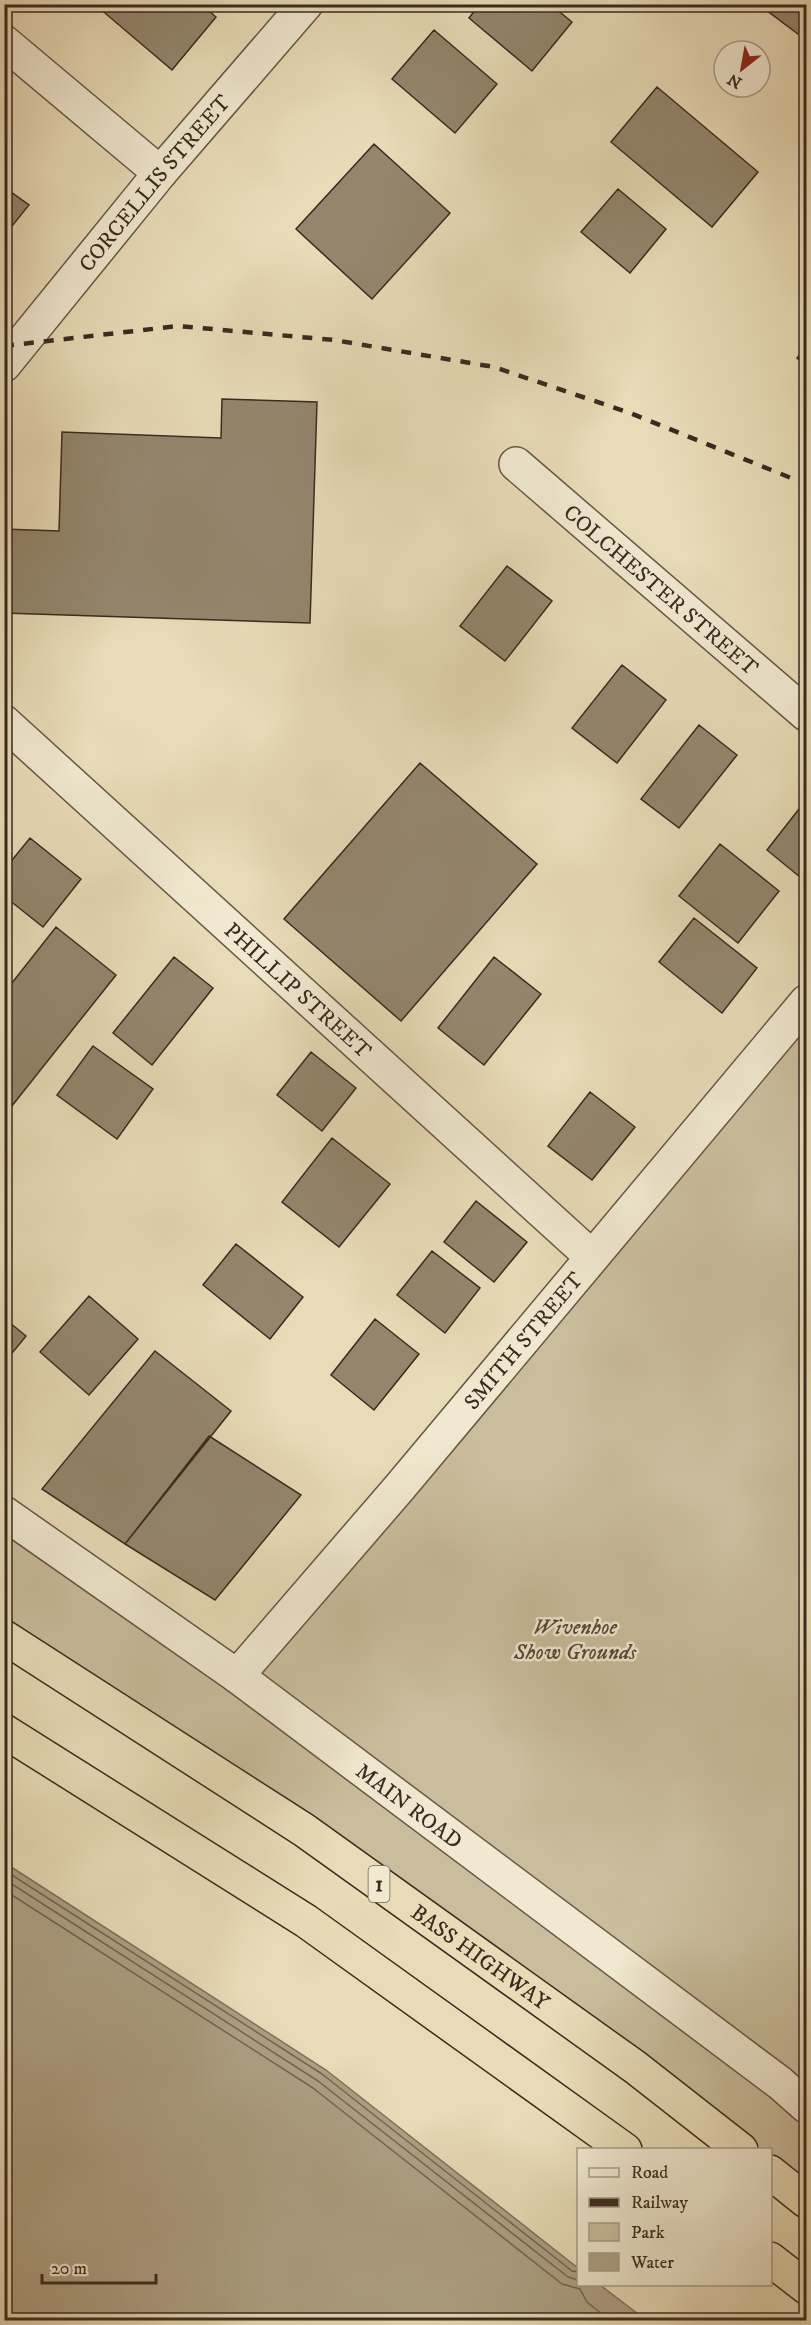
<svg xmlns="http://www.w3.org/2000/svg" width="811" height="2325" viewBox="0 0 811 2325" font-family="'IM FELL DW Pica',serif">
<rect width="100%" height="100%" fill="#e8dbb7"/>
<filter id="stains"><feTurbulence type="fractalNoise" baseFrequency=".00333" numOctaves="4"/><feColorMatrix values="0 0 0 0 .2 0 0 0 0 .09 0 0 0 0 .02 0 0 0 .5 -.17"/></filter>
<radialGradient id="worn" r=".72"><stop offset=".6" stop-color="#630" stop-opacity="0"/><stop offset="1" stop-color="#630" stop-opacity=".3"/></radialGradient>
<path fill="#cabd9d" stroke="#82745e" stroke-width="1.5" d="M 806,1002 L 806,2201 L 771,2172 L 770,2150 L 741,2149 L 5,1637 L 4,1513 L 237,1676 Z"/>
<path fill="#ad9f83" stroke="#7f705b" stroke-width="1.5" d="M 5,1863 L 326,2070 L 578,2268 L 578,2284 L 600,2285 L 646,2320 L 5,2320 Z"/>
<g fill="none" stroke-linecap="round" stroke-linejoin="round">
<path stroke="#746451" stroke-width="1.5" d="M 4,1870 L 322,2074 L 572,2271 L 578,2272
M 4,1879 L 318,2081 L 568,2277 L 578,2280
M 4,1890 L 313,2088 L 562,2284 L 580,2289 L 587,2302 L 609,2320"/>
</g>
<path fill="#94866e" stroke="#3a2a1f" stroke-width="1.5" d="M 102,4 L 201,4 L 216,17 L 172,70 L 99,8 Z
M 480,4 L 550,4 L 572,22 L 532,71 L 469,18 Z
M 758,4 L 806,4 L 806,40 Z
M 434,30 L 497,84 L 455,133 L 392,79 Z
M 657,87 L 758,172 L 712,227 L 611,142 Z
M 374,144 L 450,213 L 372,299 L 296,229 Z
M 4,187 L 29,205 L 4,236 Z
M 618,189 L 666,229 L 630,273 L 581,232 Z
M 806,346 L 806,365 L 797,358 Z
M 222,399 L 317,402 L 310,623 L 4,613 L 4,529 L 59,531 L 62,432 L 221,438 Z
M 507,566 L 552,601 L 505,661 L 460,626 Z
M 622,665 L 666,700 L 617,763 L 572,728 Z
M 699,725 L 737,755 L 679,828 L 641,799 Z
M 420,763 L 537,864 L 401,1021 L 284,919 Z
M 806,800 L 806,882 L 767,850 Z
M 30,838 L 81,879 L 43,927 L 4,896 L 4,870 Z
M 720,844 L 779,891 L 738,943 L 679,896 Z
M 694,918 L 757,968 L 722,1013 L 659,962 Z
M 56,927 L 116,975 L 7,1112 L 4,1111 L 4,993 Z
M 174,957 L 213,988 L 152,1065 L 113,1033 Z
M 494,957 L 541,994 L 484,1065 L 438,1028 Z
M 93,1046 L 153,1089 L 117,1139 L 57,1095 Z
M 311,1052 L 356,1088 L 322,1131 L 277,1095 Z
M 590,1092 L 635,1127 L 592,1180 L 548,1146 Z
M 332,1138 L 390,1184 L 339,1247 L 282,1202 Z
M 476,1201 L 527,1242 L 494,1282 L 444,1242 Z
M 236,1244 L 303,1297 L 270,1339 L 203,1285 Z
M 432,1251 L 480,1288 L 445,1333 L 397,1295 Z
M 89,1296 L 138,1339 L 89,1395 L 40,1352 Z
M 4,1318 L 26,1336 L 4,1363 Z
M 375,1319 L 419,1354 L 374,1410 L 331,1375 Z
M 155,1351 L 231,1411 L 125,1544 L 42,1489 Z
M 209,1436 L 301,1495 L 215,1600 L 125,1544 Z"/>
<g fill="none" stroke-linecap="round" stroke-linejoin="round">
<defs>
<g id="minor">
<path d="M 4,42 L 160,173"/>
<path id="s1" d="M 4,365 L 160,173 L 306,4"/>
<path id="s2" d="M 516,464 L 806,714"/>
<path id="s3" d="M 4,722 L 592,1257"/>
<path id="s4" d="M 237,1676 L 400,1487 L 806,1002"/>
</g>
<g id="tertiary">
<path id="s5" d="M 4,1513 L 237,1676 L 780,2083 L 806,2106"/>
</g>
<g id="trunk">
<path id="s6" d="M 4,1637 L 304,1830 L 635,2067 L 741,2150"/>
<path d="M 4,1731 L 306,1921 L 625,2150"/>
<path d="M 770,2172 L 806,2201"/>
<path d="M 770,2259 L 806,2287"/>
</g>
</defs>
<use href="#minor" stroke="#665645" stroke-width="36"/>
<use href="#tertiary" stroke="#665645" stroke-width="36"/>
<use href="#trunk" stroke="#3a2a1f" stroke-width="36"/>
<use href="#minor" stroke="#f0e8d0" stroke-width="33"/>
<use href="#tertiary" stroke="#f0e8d0" stroke-width="33"/>
<use href="#trunk" stroke="#e8dbb7" stroke-width="33"/>
<path stroke="#3a2a1f" stroke-width="4.5" stroke-dasharray="10 10" stroke-linecap="butt" d="M 4,346 L 178,326 L 334,340 L 494,367 L 630,413 L 806,484"/>
</g>
<g text-anchor="middle" stroke-width="5" stroke-linejoin="round" paint-order="stroke">
<rect fill="#f0e8d0" stroke="#716354" stroke-width="1.5" x="368.5" y="1866" width="21" height="36" rx="4.5"/>
<g font-size="21" font-weight="bold" fill="#3a2a1f">
<text x="379" y="1891">1</text>
</g>
<g font-size="22" fill="#3a2a1f" stroke="#f0e8d0">
<text dy="8" stroke="none"><textPath href="#s1" startOffset="236">CORCELLIS STREET</textPath></text>
<text dy="8" stroke="none"><textPath href="#s2" startOffset="192">COLCHESTER STREET</textPath></text>
<text dy="8" stroke="none"><textPath href="#s3" startOffset="398">PHILLIP STREET</textPath></text>
<text dy="8" stroke="none"><textPath href="#s4" startOffset="441">SMITH STREET</textPath></text>
<text dy="8" stroke="none"><textPath href="#s5" startOffset="500">MAIN ROAD</textPath></text>
<text dy="8" stroke="none"><textPath href="#s6" startOffset="574">BASS HIGHWAY</textPath></text>
</g>
<g font-size="22" font-style="italic" fill="#574738" stroke="#f0e8d0">
<text x="575" y="1634">Wivenhoe<tspan x="575" dy="25">Show Grounds</tspan></text>
</g>
</g>
<rect width="811" height="2325" fill="none" stroke="#e8dbb7" stroke-width="24"/>
<rect x="6" y="6" width="799" height="2313" fill="none" stroke="#3a2a1f" stroke-width="3"/>
<rect x="12" y="12" width="787" height="2301" fill="none" stroke="#3a2a1f" stroke-width="1.5"/>
<rect x="577" y="2148" width="195" height="138" fill="#f0e8d0" stroke="#a79c89" stroke-width="1.5"/>
<rect x="589" y="2168" width="30" height="9" fill="#f0e8d0" stroke="#a79c89" stroke-width="1.5"/>
<text x="631" y="2178" font-size="18" fill="#3a2a1f">Road</text>
<rect x="589" y="2198" width="30" height="9" fill="#3a2a1f" stroke="#a79c89" stroke-width="1.5"/>
<text x="631" y="2208" font-size="18" fill="#3a2a1f">Railway</text>
<rect x="589" y="2223" width="30" height="18" fill="#cabd9d" stroke="#a79c89" stroke-width="1.5"/>
<text x="631" y="2238" font-size="18" fill="#3a2a1f">Park</text>
<rect x="589" y="2253" width="30" height="18" fill="#ad9f83" stroke="#a79c89" stroke-width="1.5"/>
<text x="631" y="2268" font-size="18" fill="#3a2a1f">Water</text>
<g transform="translate(742 69) rotate(211)"><circle r="28" fill="#f0e8d0" stroke="#a79c89" stroke-width="1.5"/>
<path d="M0-4.5L10 22L0 15L-10 22Z" fill="#8f2418"/>
<text y="-9" font-size="16" font-weight="bold" text-anchor="middle" fill="#3a2a1f">N</text>
</g>
<path d="M42 2274v9h114v-9" fill="none" stroke="#3a2a1f" stroke-width="3"/>
<text x="51" y="2274" font-size="18" fill="#3a2a1f" stroke="#f0e8d0" stroke-width="4.5" paint-order="stroke">20 m</text>
<rect width="100%" height="100%" filter="url(#stains)"/>
<rect width="100%" height="100%" fill="url(#worn)"/>
</svg>
